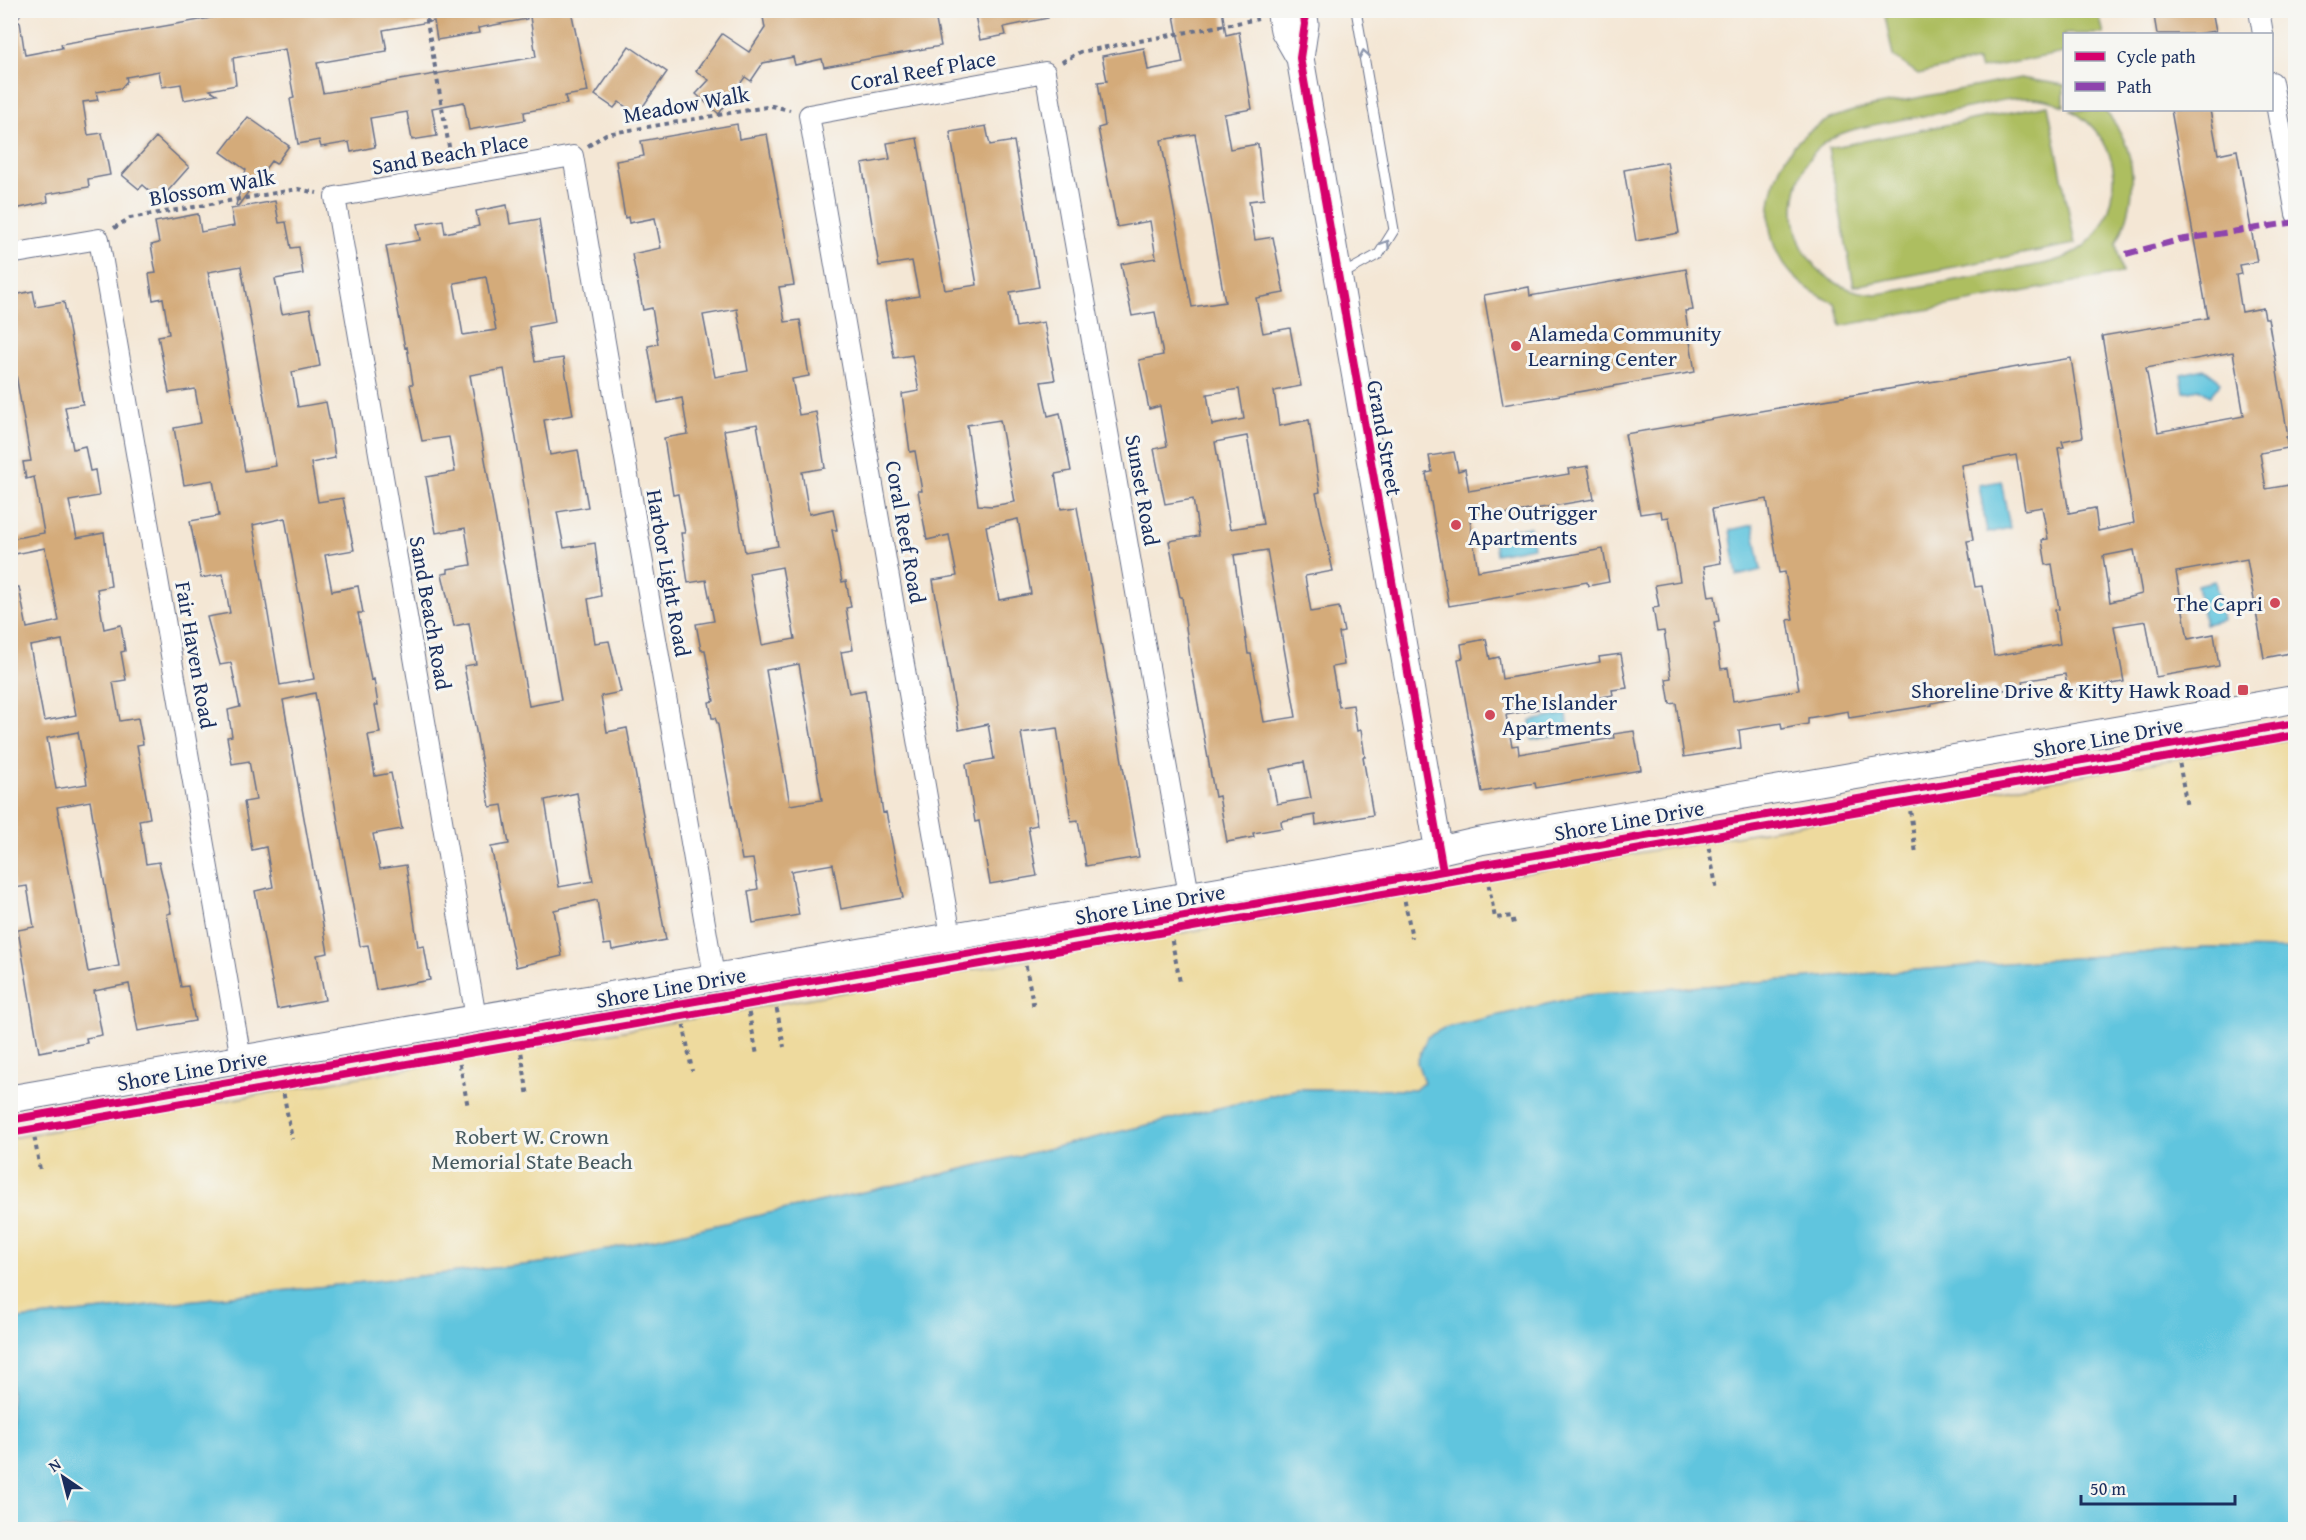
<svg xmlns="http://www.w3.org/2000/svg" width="2306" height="1540" viewBox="0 0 2306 1540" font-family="'Gentium Book Plus',serif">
<rect width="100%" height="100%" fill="#f6f6f2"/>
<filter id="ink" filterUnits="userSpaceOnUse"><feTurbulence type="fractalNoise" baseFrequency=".0167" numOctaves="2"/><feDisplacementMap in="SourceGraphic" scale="12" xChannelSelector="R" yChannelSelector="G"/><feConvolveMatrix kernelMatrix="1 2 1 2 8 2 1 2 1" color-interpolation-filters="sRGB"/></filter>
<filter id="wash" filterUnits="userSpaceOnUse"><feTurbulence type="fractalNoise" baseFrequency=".008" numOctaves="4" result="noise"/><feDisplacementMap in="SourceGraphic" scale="24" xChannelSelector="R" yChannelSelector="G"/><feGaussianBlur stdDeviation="1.35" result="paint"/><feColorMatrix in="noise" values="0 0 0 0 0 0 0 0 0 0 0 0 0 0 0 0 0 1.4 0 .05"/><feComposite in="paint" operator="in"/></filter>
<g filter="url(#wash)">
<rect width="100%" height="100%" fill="#f4e7d5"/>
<path fill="#adbe61" stroke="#647660" stroke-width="1.5" d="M 1884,11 L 2098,11 L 2104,34 L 2064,34 L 2064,53 L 1980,69 L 1977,61 L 1918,74 L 1893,56 Z
M 2020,78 L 2064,85 L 2064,106 C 2054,101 2041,98 2029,98 C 2006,97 1980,106 1957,110 C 1922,117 1884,121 1849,131 C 1839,134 1829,139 1821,146 C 1809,155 1802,170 1798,184 C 1781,240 1820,293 1878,294 C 1919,287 1959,279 2000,272 C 2024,267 2052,265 2074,253 C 2102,237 2115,205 2114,175 C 2112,148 2094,122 2070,110 L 2104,110 C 2140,148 2139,201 2116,244 L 2122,273 L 1841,326 L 1835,303 C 1802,290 1775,265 1770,228 C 1768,207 1771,189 1779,170 C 1803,113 1863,108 1917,98 C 1951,91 1986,85 2020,78 Z
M 2048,105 L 2075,244 L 1854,286 L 1828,148 Z"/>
<path fill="#eeda9e" stroke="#84847e" stroke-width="1.5" d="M 2295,738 L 2295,949 L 2205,948 L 1586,995 L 1444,1028 L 1427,1038 L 1417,1062 L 1424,1082 L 1415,1090 L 1298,1089 L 913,1181 L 551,1262 L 11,1320 L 11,1138 Z"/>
<path fill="#60c5de" stroke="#3e7a9e" stroke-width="1.5" d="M 2204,369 L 2221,382 L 2210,396 L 2199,389 L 2184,392 L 2181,374 Z
M 2001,481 L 2010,528 L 1987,533 L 1979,485 Z
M 1753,525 L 1761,570 L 1737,576 L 1730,530 Z
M 1530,527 L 1533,547 L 1496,554 L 1493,533 Z
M 2215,581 L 2223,620 L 2205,624 L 2197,585 Z
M 1567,714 L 1569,733 L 1532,740 L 1530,721 Z
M 2205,948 L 2295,949 L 2295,1529 L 11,1529 L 11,1320 L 551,1262 L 913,1181 L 1298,1089 L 1415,1090 L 1424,1082 L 1417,1062 L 1427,1037 L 1444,1028 L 1586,995 Z"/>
<g id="blocks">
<path fill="#d4ab7a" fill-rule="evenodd" d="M 257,10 L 526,10 L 527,19 L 478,28 L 479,33 L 437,40 L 434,21 L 383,30 L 387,51 L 317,63 L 323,93 L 536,57 L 529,10 L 571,10 L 588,92 L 565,96 L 567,104 L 524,112 L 525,120 L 469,130 L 464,102 L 432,108 L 437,136 L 412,140 L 407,112 L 370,118 L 375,147 L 351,152 L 349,142 L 321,147 L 319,140 L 298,144 L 290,99 L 294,98 L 285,49 L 233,58 L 236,85 L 210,90 L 217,94 L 184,100 L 181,84 L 162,87 L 159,71 L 126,77 L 127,81 L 121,88 L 96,92 L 98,100 L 83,102 L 88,135 L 102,133 L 110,175 L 88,179 L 89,187 L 47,194 L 48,202 L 10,210 L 10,23 L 20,22 L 25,55 L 62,48 L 61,44 Z
M 800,10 L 934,10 L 941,46 L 824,67 L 822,59 L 795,65 L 793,57 L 763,63 L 751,81 L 745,77 L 719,114 L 696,94 L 709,80 L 696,71 L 722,34 L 749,52 L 765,28 L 763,17 Z
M 974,10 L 1047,10 L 1048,18 L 1004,27 L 1006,35 L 980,40 Z
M 1173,10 L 1222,10 L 1226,35 L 1239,32 L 1252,109 L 1224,114 L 1230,149 L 1258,144 L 1264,199 L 1249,201 L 1255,240 L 1273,237 L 1284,293 L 1256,298 L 1263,333 L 1290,328 L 1301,386 L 1274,391 L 1279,426 L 1309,420 L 1320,492 L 1316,493 L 1333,571 L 1305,576 L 1311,612 L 1339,607 L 1344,632 L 1339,633 L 1344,665 L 1332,667 L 1339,707 L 1353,705 L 1357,731 L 1361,730 L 1365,757 L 1363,757 L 1373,815 L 1316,825 L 1315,815 L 1281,821 L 1282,828 L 1253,833 L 1254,837 L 1227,842 L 1219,796 L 1215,797 L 1191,665 L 1182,597 L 1180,597 L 1169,541 L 1199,536 L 1193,499 L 1165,504 L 1154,449 L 1167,446 L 1160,406 L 1149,409 L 1139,360 L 1163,355 L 1155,312 L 1132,316 L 1121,264 L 1156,258 L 1150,221 L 1117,227 L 1098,128 L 1105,126 L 1098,82 L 1107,81 L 1102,56 L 1144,48 L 1148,70 L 1183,63 ZM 1195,134 L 1225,302 L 1192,307 L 1161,140 ZM 1239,389 L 1244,419 L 1212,425 L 1207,394 ZM 1247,436 L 1263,524 L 1230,529 L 1215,442 ZM 1267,550 L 1296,717 L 1264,722 L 1251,654 L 1248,654 L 1234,555 ZM 1304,762 L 1311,798 L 1277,804 L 1270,769 Z
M 2153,10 L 2212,10 L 2216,31 L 2196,34 L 2157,34 Z
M 629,46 L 667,72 L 637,115 L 619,102 L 614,108 L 595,95 Z
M 2171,110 L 2210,110 L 2218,154 L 2237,150 L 2257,262 L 2239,265 L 2241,274 L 2236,275 L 2242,312 L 2263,308 L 2265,318 L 2268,318 L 2288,436 L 2286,437 L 2288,448 L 2260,453 L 2266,489 L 2295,484 L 2295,652 L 2264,658 L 2247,559 L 2176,572 L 2188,639 L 2214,634 L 2219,666 L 2156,677 L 2146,621 L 2114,626 L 2124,682 L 2068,691 L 2065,674 L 2023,681 L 2024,687 L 1997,691 L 1996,685 L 1956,692 L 1957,698 L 1932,703 L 1932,705 L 1849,718 L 1848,711 L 1808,718 L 1808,724 L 1782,729 L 1781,723 L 1739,730 L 1741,748 L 1684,757 L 1676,703 L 1670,704 L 1666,679 L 1671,678 L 1664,631 L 1657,632 L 1653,608 L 1659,607 L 1655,585 L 1680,581 L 1669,517 L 1662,518 L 1661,511 L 1640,514 L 1625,434 L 2071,358 L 2083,437 L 2062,441 L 2064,447 L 2058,448 L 2069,513 L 2095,508 L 2098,531 L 2134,523 L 2102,336 L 2208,318 ZM 2233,352 L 2244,416 L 2158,432 L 2146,368 ZM 2016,455 L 2025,510 L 2042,507 L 2048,539 L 2042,540 L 2046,565 L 2052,564 L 2059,609 L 2055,610 L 2060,644 L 1994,656 L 1982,586 L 1975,587 L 1967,541 L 1973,540 L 1961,465 ZM 1767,499 L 1779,573 L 1785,572 L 1793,619 L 1788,620 L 1799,690 L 1733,701 L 1728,668 L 1721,669 L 1714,622 L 1719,621 L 1715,596 L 1709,597 L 1704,566 L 1721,563 L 1712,509 ZM 2134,550 L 2142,594 L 2110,602 L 2103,556 Z
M 248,117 L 289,146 L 276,164 L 271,161 L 238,206 L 236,205 L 246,170 L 221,152 Z
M 737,124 L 739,139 L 767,134 L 794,285 L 779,287 L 785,322 L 800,320 L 809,376 L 792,379 L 799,415 L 816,412 L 825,468 L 802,472 L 809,514 L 833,509 L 837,530 L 832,530 L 842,582 L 846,581 L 851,607 L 846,608 L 853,650 L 841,652 L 849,693 L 865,690 L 883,813 L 886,812 L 903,898 L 841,909 L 833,864 L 791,871 L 799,915 L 753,923 L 748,891 L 758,889 L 753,859 L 742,860 L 718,725 L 715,718 L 712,718 L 709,702 L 714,701 L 705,650 L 701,650 L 696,624 L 714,621 L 706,580 L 688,583 L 681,533 L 685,533 L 678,494 L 673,495 L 664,438 L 688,434 L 682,398 L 658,403 L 648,346 L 658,344 L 652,308 L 643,310 L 632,254 L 661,248 L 655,218 L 629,223 L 628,217 L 625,218 L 616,161 L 644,156 L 641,141 ZM 737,309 L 748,371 L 715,377 L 703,315 ZM 757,424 L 778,546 L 745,552 L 724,430 ZM 782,567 L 795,639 L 762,645 L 749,573 ZM 799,664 L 822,800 L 790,805 L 766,670 Z
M 986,126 L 990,145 L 1014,141 L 1039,287 L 1010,292 L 1016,327 L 1044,322 L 1055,380 L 1041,382 L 1048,416 L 1060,413 L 1071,471 L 1055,474 L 1061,509 L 1077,507 L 1139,857 L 1086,866 L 1078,820 L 1071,821 L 1057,728 L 1021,733 L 1037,825 L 1028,827 L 1037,876 L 990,884 L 979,821 L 975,822 L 966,764 L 994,759 L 988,724 L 959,730 L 933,580 L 957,576 L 949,535 L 927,540 L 918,491 L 922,491 L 915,451 L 910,452 L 902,394 L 919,391 L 912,355 L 894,358 L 885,302 L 919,296 L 912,261 L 879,266 L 862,164 L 890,159 L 887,143 L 917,138 L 945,290 L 977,285 L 950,132 ZM 1000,420 L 1015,502 L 992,506 L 978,505 L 967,425 ZM 1018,519 L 1031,594 L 999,600 L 986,526 Z
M 156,137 L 189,167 L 160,200 L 143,185 L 139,189 L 122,175 Z
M 1667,162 L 1679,233 L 1636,241 L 1624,170 Z
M 275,201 L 279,223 L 286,222 L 291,248 L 299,247 L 303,274 L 275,279 L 282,314 L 310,309 L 320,366 L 292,372 L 298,407 L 326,402 L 331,428 L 335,458 L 311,463 L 318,502 L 343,498 L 354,550 L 325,555 L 332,591 L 358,586 L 363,613 L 358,613 L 371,680 L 374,679 L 378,705 L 375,705 L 380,733 L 368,735 L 375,776 L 391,773 L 402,829 L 373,834 L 380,869 L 406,865 L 418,947 L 424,946 L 430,980 L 376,990 L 368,945 L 360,946 L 315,693 L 283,700 L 328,953 L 317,955 L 325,1000 L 277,1009 L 255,891 L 273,887 L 266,847 L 252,850 L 244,802 L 256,800 L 249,761 L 232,764 L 227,737 L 232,736 L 228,710 L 240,707 L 231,663 L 220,665 L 207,617 L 230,613 L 223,574 L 201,578 L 190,521 L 219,516 L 213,480 L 184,485 L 174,428 L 201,423 L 195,389 L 169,393 L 158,336 L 169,334 L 163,298 L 153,300 L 149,274 L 156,273 L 151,245 L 159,243 L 155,222 L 198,214 L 201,232 L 234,226 L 231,209 ZM 241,266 L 276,466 L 245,471 L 208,272 ZM 285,518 L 314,679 L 280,685 L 253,525 Z
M 507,205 L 510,224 L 539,219 L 555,322 L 529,327 L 535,362 L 563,358 L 573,415 L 544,420 L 550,455 L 578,450 L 588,507 L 557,512 L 564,548 L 595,543 L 601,596 L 588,599 L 595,643 L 609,641 L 621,692 L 601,696 L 607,732 L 627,728 L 666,940 L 612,950 L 611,944 L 604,945 L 597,900 L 554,910 L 562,956 L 516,967 L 491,847 L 509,844 L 502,805 L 490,807 L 464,666 L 476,664 L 469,623 L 454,626 L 442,574 L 448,573 L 448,569 L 471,565 L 465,528 L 436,533 L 426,477 L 455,472 L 449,437 L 422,441 L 410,384 L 413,384 L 407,347 L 405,348 L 386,246 L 420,240 L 417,224 L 443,220 L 445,233 L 479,226 L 476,211 ZM 486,277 L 496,330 L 463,335 L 454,283 ZM 504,369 L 561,700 L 529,706 L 470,375 ZM 577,793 L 593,881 L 559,887 L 545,800 Z
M 1686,269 L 1693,310 L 1685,311 L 1695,372 L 1503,405 L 1484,295 L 1529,287 L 1530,296 Z
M 33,291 L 36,307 L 64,302 L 83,404 L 65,407 L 73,449 L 85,446 L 90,471 L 95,470 L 99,496 L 69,501 L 77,538 L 104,533 L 111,586 L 97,589 L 104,629 L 121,625 L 125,651 L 121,652 L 126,680 L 113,682 L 120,721 L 138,718 L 143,744 L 137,745 L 150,818 L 139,820 L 146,864 L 159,862 L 171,913 L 167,914 L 181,987 L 188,986 L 195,1021 L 138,1031 L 129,984 L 94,991 L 102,1035 L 86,1038 L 87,1043 L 39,1052 L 18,930 L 34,927 L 27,886 L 14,888 L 10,868 L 10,836 L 14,835 L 10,815 L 10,587 L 19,587 L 27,628 L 59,621 L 45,548 L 10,555 L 10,539 L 44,533 L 34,477 L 26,479 L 23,462 L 31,461 L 15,369 L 10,370 L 10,296 ZM 62,640 L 76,715 L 44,721 L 30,646 ZM 78,732 L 87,784 L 56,789 L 47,738 ZM 90,801 L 119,966 L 88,972 L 57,807 Z
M 1454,452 L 1458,471 L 1465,469 L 1469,491 L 1569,474 L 1568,469 L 1588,466 L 1594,499 L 1470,520 L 1478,571 L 1603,549 L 1609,582 L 1588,586 L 1587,582 L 1449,606 L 1426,473 L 1432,472 L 1429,456 Z
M 1486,639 L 1490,659 L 1499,657 L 1502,679 L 1600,662 L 1599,657 L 1621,654 L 1627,688 L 1612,690 L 1613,695 L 1506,715 L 1512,746 L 1518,745 L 1519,754 L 1614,738 L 1613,734 L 1634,731 L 1641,770 L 1536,788 L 1535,783 L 1482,792 L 1458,659 L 1463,658 L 1461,644 Z"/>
</g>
</g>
<g filter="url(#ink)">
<use href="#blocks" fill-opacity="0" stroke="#676f88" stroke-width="1.5"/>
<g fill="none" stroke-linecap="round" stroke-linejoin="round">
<defs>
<path id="lane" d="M 1341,275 L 1379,254 L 1394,230 L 1356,10"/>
<path id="street" d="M 2259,10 L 2263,34
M 10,11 L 11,10
M 2272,82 L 2296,214
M 10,254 L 99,239 L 241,1059
M 951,936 L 809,115 L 1045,72 L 1189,895
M 476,1018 L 335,197 L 573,156 L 714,976"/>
<path id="secondary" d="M 1280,10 L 1284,30 L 1300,58
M 1303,10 L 1305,24 L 1300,58 L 1439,852
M 10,1099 L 1402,859 L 1480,841 L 2296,699"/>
</defs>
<use href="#lane" stroke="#676f88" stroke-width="11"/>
<use href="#street" stroke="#676f88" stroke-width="22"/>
<use href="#secondary" stroke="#676f88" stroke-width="29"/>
<path stroke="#676f88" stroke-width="4" stroke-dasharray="4.5 4.5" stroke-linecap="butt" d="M 425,10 L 451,158
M 1062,62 L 1080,52 L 1258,19
M 588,146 L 606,134 L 772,106 L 790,110
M 114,228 L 130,218 L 298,189 L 317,193
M 2178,755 L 2187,808
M 1909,802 L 1916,854
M 1707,839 L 1717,891
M 1487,876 L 1495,918 L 1512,916 L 1514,924
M 1403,892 L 1412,938
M 1170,932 L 1180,982
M 1024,957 L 1034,1008
M 775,1000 L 784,1047
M 747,1004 L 757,1055
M 682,1016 L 692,1071
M 520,1044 L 528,1097
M 458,1055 L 468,1107
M 282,1085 L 292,1139
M 33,1129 L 40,1170"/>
<use href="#lane" stroke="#fff" stroke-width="9"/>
<use href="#street" stroke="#fff" stroke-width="20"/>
<use href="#secondary" stroke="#fff" stroke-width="27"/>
<path stroke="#8e44ad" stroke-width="6" stroke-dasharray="12 6" stroke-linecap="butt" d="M 2126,254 L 2179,240 L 2296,222"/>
<defs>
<path id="cycleway" d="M 1303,10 L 1305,24 L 1300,58 L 1443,871
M 10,1120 L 2296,723
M 10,1133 L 2296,735"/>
</defs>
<use href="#cycleway" stroke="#f6f6f2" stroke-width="11"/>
<use href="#cycleway" stroke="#d6006c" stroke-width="8"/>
</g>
<defs><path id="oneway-chevron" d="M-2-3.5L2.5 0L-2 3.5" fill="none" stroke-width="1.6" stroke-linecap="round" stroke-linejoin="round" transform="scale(1.5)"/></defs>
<g stroke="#8d97ae">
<use href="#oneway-chevron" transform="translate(1364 54) rotate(-100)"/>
<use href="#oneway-chevron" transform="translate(1386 244) rotate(-58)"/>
</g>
</g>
<g fill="#d1495b" stroke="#f6f6f2" stroke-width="2">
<circle cx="1516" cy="346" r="6"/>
<circle cx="1456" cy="525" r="6"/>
<circle cx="2275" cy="603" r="6"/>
<rect x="2237" y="684" width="12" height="12" rx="3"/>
<circle cx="1490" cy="715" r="6"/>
</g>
<g text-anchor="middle" stroke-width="6" stroke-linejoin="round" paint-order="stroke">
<g font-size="22" fill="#1b2f5e" stroke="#f6f6f2">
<text transform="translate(923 70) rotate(-10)" y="8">Coral Reef Place</text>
<text transform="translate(686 104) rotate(-10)" y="8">Meadow Walk</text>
<text transform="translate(450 153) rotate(-10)" y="8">Sand Beach Place</text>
<text transform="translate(212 187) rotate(-10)" y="8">Blossom Walk</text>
<text transform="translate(1385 438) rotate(80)" y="8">Grand Street</text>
<text transform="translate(1143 490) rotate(80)" y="8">Sunset Road</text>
<text transform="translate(906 532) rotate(80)" y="8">Coral Reef Road</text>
<text transform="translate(669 573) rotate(80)" y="8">Harbor Light Road</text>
<text transform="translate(431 613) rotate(80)" y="8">Sand Beach Road</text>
<text transform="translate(196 655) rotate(80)" y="8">Fair Haven Road</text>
<text transform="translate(2108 737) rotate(-10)" y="8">Shore Line Drive</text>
<text transform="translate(1629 820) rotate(-10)" y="8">Shore Line Drive</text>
<text transform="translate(1150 904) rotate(-10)" y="8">Shore Line Drive</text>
<text transform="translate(671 987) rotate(-10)" y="8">Shore Line Drive</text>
<text transform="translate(192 1070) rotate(-10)" y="8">Shore Line Drive</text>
</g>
<g font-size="22" fill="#1b2f5e" stroke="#f6f6f2" text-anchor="start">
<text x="1528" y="341">Alameda Community<tspan x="1528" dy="25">Learning Center</tspan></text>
<text x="1468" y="520">The Outrigger<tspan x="1468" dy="25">Apartments</tspan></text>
<text x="2263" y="611" text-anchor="end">The Capri</text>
<text x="2231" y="698" text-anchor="end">Shoreline Drive &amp; Kitty Hawk Road</text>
<text x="1502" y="710">The Islander<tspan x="1502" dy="25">Apartments</tspan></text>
</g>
<g font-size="22" fill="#475a5f" stroke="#f6f6f2">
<text x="532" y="1144">Robert W. Crown<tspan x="532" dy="25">Memorial State Beach</tspan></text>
</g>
</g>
<rect width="2306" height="1540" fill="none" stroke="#f6f6f2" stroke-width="36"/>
<rect x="2063" y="33" width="210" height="78" fill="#f6f6f2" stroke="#9ea6b7" stroke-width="1.5"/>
<rect x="2075" y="52" width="30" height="9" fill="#d6006c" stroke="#9ea6b7" stroke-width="1.5"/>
<text x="2117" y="63" font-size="18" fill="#1b2f5e">Cycle path</text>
<rect x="2075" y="82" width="30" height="9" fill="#8e44ad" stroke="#9ea6b7" stroke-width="1.5"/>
<text x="2117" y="93" font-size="18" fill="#1b2f5e">Path</text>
<g transform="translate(63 1477) rotate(325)" stroke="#f6f6f2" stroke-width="4.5" paint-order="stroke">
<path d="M0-4.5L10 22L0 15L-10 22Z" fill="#1b2f5e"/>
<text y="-9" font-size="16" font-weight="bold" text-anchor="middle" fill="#1b2f5e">N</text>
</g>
<path d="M2081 1495v9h154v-9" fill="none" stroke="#1b2f5e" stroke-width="3"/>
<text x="2090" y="1495" font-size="18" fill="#1b2f5e" stroke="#f6f6f2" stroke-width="4.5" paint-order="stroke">50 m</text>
</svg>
